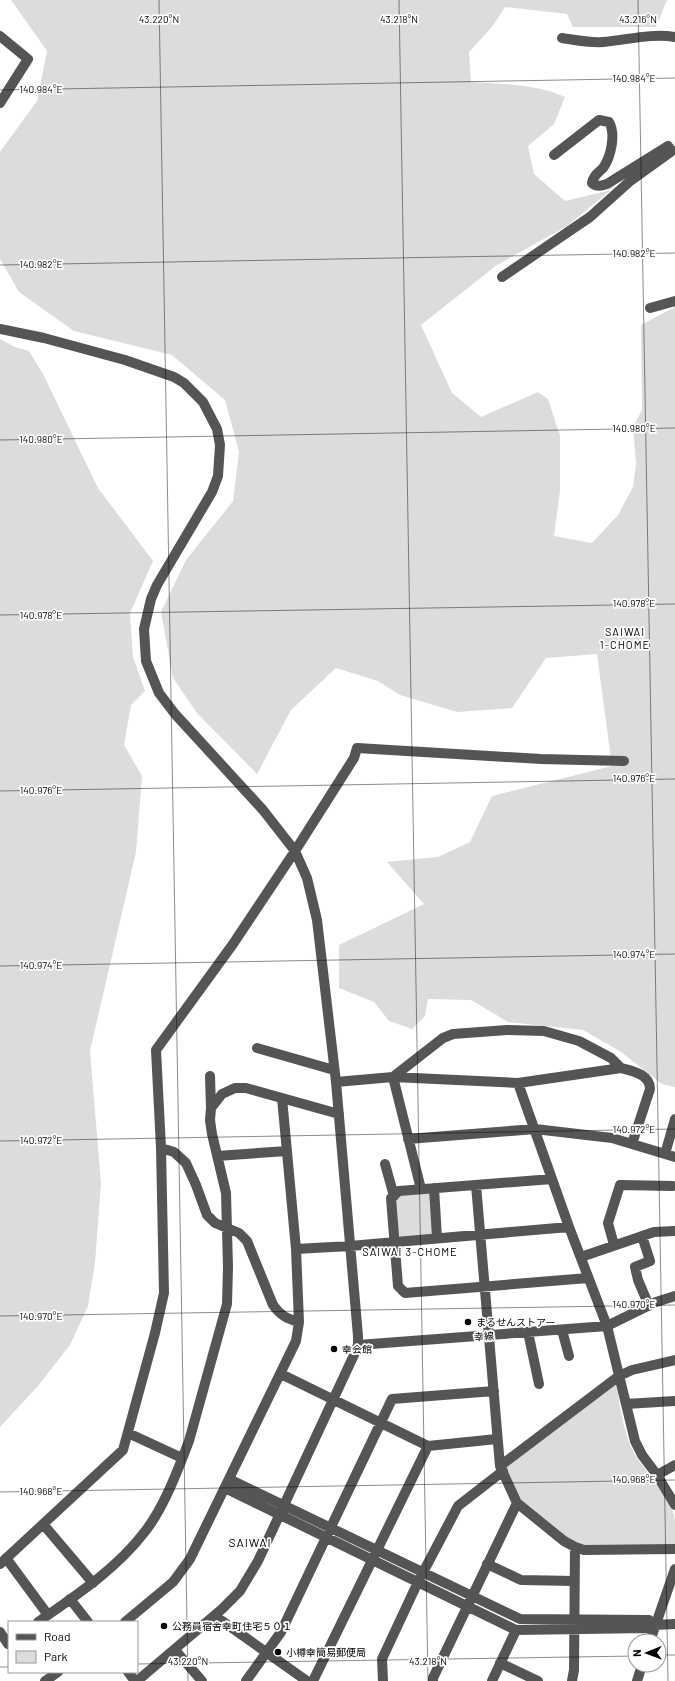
<svg xmlns="http://www.w3.org/2000/svg" width="675" height="1681" viewBox="0 0 675 1681" font-family="Barlow,'Noto Sans JP',sans-serif">
<rect width="100%" height="100%" fill="#fff"/>
<path fill="#dcdcdc" d="M 11,0 L 667,0 L 656,27 L 573,27 L 567,14 L 505,7 L 492,27 L 469,52 L 471,82 C 502,84 536,84 565,97 L 554,124 L 528,146 L 534,174 L 565,201 L 611,190 L 567,226 L 497,265 L 421,325 L 452,393 L 481,417 L 538,392 L 548,399 L 560,436 L 560,491 L 554,536 L 592,543 L 618,515 L 633,487 L 636,464 L 633,427 L 642,410 L 641,325 L 675,307 L 675,1087 L 662,1084 L 621,1052 L 583,1030 L 508,1022 L 471,1000 L 428,999 L 425,1016 L 412,1029 L 389,1021 L 374,1002 L 339,988 L 339,945 L 424,904 L 387,862 L 438,857 L 470,842 L 492,796 L 612,766 L 597,654 L 546,658 L 512,708 L 457,712 L 400,695 L 378,681 L 336,668 L 291,710 L 257,774 L 197,713 L 173,678 L 161,612 L 186,560 L 233,501 L 239,452 L 225,400 L 172,355 L 74,331 L 19,292 L 0,259 L 0,152 L 37,101 L 47,51 Z
M 0,339 L 15,347 L 29,351 L 43,374 L 98,488 L 153,561 L 130,613 L 133,657 L 145,691 L 131,705 L 124,745 L 142,776 L 136,852 L 90,1051 L 101,1183 L 95,1263 L 88,1306 L 70,1345 L 38,1386 L 0,1427 Z
M 431,1193 L 433,1234 L 400,1237 L 397,1235 L 395,1200 L 400,1195 Z
M 616,1384 C 620,1405 623,1428 631,1447 C 643,1473 670,1491 675,1520 C 675,1528 675,1537 675,1545 L 585,1545 L 575,1543 L 564,1536 L 520,1500 L 506,1466 Z"/>
<g fill="none" stroke-linecap="round" stroke-linejoin="round">
<path stroke="#555" stroke-width="10" d="M 0,36 L 28,59 L 0,103
M 562,38 C 575,40 590,43 603,42 C 627,40 651,33 675,37
M 554,155 L 599,120 L 609,122 C 616,134 611,157 603,168 C 598,173 593,176 592,183 C 597,187 601,186 607,184 L 668,146 L 672,151
M 502,277 L 590,217 L 629,182 L 672,151
M 650,308 L 675,301
M 0,329 L 44,338 L 125,360 L 174,377 L 184,383 L 203,402 L 217,429 L 220,445 L 218,476 L 212,492 L 157,585 L 151,599 L 144,629 L 146,661 L 159,693 L 175,714 L 263,810 L 295,851 L 307,878 L 317,920 L 336,1082 L 358,1336 L 358,1345 L 353,1357 L 258,1561 L 240,1591 L 222,1609 L 137,1681
M 257,1048 L 334,1070
M 210,1076 L 211,1108
M 336,1082 L 393,1077 L 518,1083 L 621,1068 C 632,1071 650,1074 650,1089 L 632,1144
M 518,1083 L 569,1227 L 607,1326 L 635,1441 L 642,1455 L 657,1475 L 675,1505
M 408,1139 L 535,1129 L 612,1138 L 675,1157
M 161,1148 L 174,1152 L 186,1163 L 196,1185 L 207,1215 L 215,1223 L 239,1233 L 247,1241 L 273,1305 C 280,1315 287,1319 299,1322
M 665,1154 L 675,1119
M 217,1156 L 287,1151
M 385,1164 L 394,1196
M 552,1179 L 399,1191 L 391,1198 L 398,1286 L 405,1293 L 588,1278
M 476,1185 L 500,1466 L 517,1503 L 564,1541 L 575,1547 L 584,1550 L 675,1549
M 434,1188 L 437,1238
M 421,1189 L 393,1077 L 443,1038 L 453,1034 L 507,1030 L 544,1031 L 579,1041 L 611,1058 L 621,1068
M 642,1236 L 650,1261 L 635,1267 L 638,1280 L 649,1306
M 614,1245 L 608,1223 L 620,1185 L 673,1186
M 296,1249 L 350,1246 L 569,1227
M 581,1257 L 654,1232 L 675,1231
M 562,1330 L 569,1356
M 528,1332 L 539,1384
M 358,1345 L 607,1326 L 656,1302 L 675,1296
M 281,1374 L 428,1446 L 497,1439
M 626,1404 L 675,1401
M 128,1433 L 182,1458
M 500,1466 L 619,1376 L 632,1370 L 675,1360
M 657,1475 L 675,1465
M 229,1479 L 520,1619 L 649,1620 L 655,1625
M 225,1488 L 516,1630 L 648,1628 L 655,1625 L 675,1624
M 43,1524 L 93,1583
M 6,1558 L 48,1615
M 0,1564 L 123,1450 L 155,1333 L 164,1293 L 161,1148 L 156,1050 L 233,944 L 295,851 L 354,758 L 357,748 L 541,759 L 624,761
M 487,1564 L 521,1580 L 574,1581
M 70,1599 L 88,1622
M 215,1616 L 307,1681
M 38,1622 C 75,1596 115,1570 143,1534 C 163,1510 178,1470 189,1441 L 227,1304 L 228,1267 L 226,1193 L 212,1134 L 210,1120 L 211,1108 L 222,1094 L 235,1088 L 246,1088 L 339,1114
M 125,1622 L 173,1582 L 190,1559 L 296,1341 L 299,1322 L 296,1249 L 282,1098
M 0,1632 L 8,1644
M 650,1641 L 675,1569
M 175,1650 L 202,1681
M 500,1663 L 538,1681
M 128,1672 L 135,1681
M 45,1681 L 58,1672
M 246,1681 L 281,1632 L 392,1399 L 494,1391
M 313,1681 L 428,1446
M 383,1681 L 382,1659 L 418,1582 L 458,1506 L 503,1471
M 433,1681 L 433,1678 L 517,1503
M 492,1681 L 516,1630
M 572,1681 L 574,1670 L 575,1547
M 637,1681 L 642,1665"/>
</g>
<path fill="none" stroke="#000" stroke-width="1" stroke-opacity="0.45" d="M 159,0 L 188,1681M 399,0 L 428,1681M 638,0 L 668,1681M 0,90 L 675,78M 0,265 L 675,253M 0,440 L 675,428M 0,615 L 675,604M 0,791 L 675,779M 0,966 L 675,954M 0,1141 L 675,1129M 0,1316 L 675,1305M 0,1492 L 675,1480M 659,1655 L 675,1655M 137,1664 L 635,1656M 0,1667 L 9,1667"/>
<g fill="#000" stroke="#fff" stroke-width="1.5">
<circle cx="468" cy="1322" r="4"/>
<circle cx="334" cy="1349" r="4"/>
<circle cx="164" cy="1626" r="4"/>
<circle cx="278" cy="1652" r="4"/>
</g>
<g text-anchor="middle" stroke-width="3.5" stroke-linejoin="round" paint-order="stroke">
<g font-size="10" fill="#000" stroke="#fff" text-anchor="start">
<text x="476" y="1326">まるせんストアー</text>
<text x="342" y="1353">幸会館</text>
<text x="172" y="1630">公務員宿舎幸町住宅５０１</text>
<text x="286" y="1656">小樽幸簡易郵便局</text>
</g>
<g font-size="10" fill="#000" stroke="#fff">
<text transform="translate(484 1336) rotate(-4)" y="4">幸線</text>
</g>
<g font-size="11" letter-spacing="1" fill="#000" stroke="#fff">
<text x="625" y="636">SAIWAI<tspan x="625" dy="13">1-CHOME</tspan></text>
<text x="410" y="1256">SAIWAI 3-CHOME</text>
</g>
<g font-size="12" letter-spacing="1" fill="#000" stroke="#fff">
<text x="250" y="1547">SAIWAI</text>
</g>
</g>
<g font-size="10" text-anchor="middle" fill="#000" stroke="#fff" stroke-width="3.5" stroke-linejoin="round" paint-order="stroke">
<text x="159" y="23">43.220°N</text>
<text x="399" y="23">43.218°N</text>
<text x="638" y="23">43.216°N</text>
<text x="634" y="82">140.984°E</text>
<text x="41" y="93">140.984°E</text>
<text x="634" y="257">140.982°E</text>
<text x="41" y="268">140.982°E</text>
<text x="634" y="432">140.980°E</text>
<text x="41" y="443">140.980°E</text>
<text x="634" y="607">140.978°E</text>
<text x="41" y="619">140.978°E</text>
<text x="634" y="782">140.976°E</text>
<text x="41" y="794">140.976°E</text>
<text x="634" y="958">140.974°E</text>
<text x="41" y="969">140.974°E</text>
<text x="634" y="1133">140.972°E</text>
<text x="41" y="1144">140.972°E</text>
<text x="634" y="1308">140.970°E</text>
<text x="41" y="1320">140.970°E</text>
<text x="634" y="1483">140.968°E</text>
<text x="41" y="1495">140.968°E</text>
<text x="188" y="1665">43.220°N</text>
<text x="428" y="1665">43.218°N</text>
</g>
<rect x="8" y="1621" width="130" height="52" fill="#ffffff" stroke="#999999"/>
<rect x="16" y="1634" width="20" height="6" fill="#555555" stroke="#999999"/>
<text x="44" y="1641" font-size="12" fill="#000000">Road</text>
<rect x="16" y="1651" width="20" height="12" fill="#dcdcdc" stroke="#999999"/>
<text x="44" y="1661" font-size="12" fill="#000000">Park</text>
<g transform="translate(647 1653) rotate(269)"><circle r="19" fill="#ffffff" stroke="#999999"/>
<path d="M0-3L7 15L0 10L-7 15Z" fill="#000000"/>
<text y="-6" font-size="11" font-weight="bold" text-anchor="middle" fill="#000000">N</text>
</g>
</svg>
